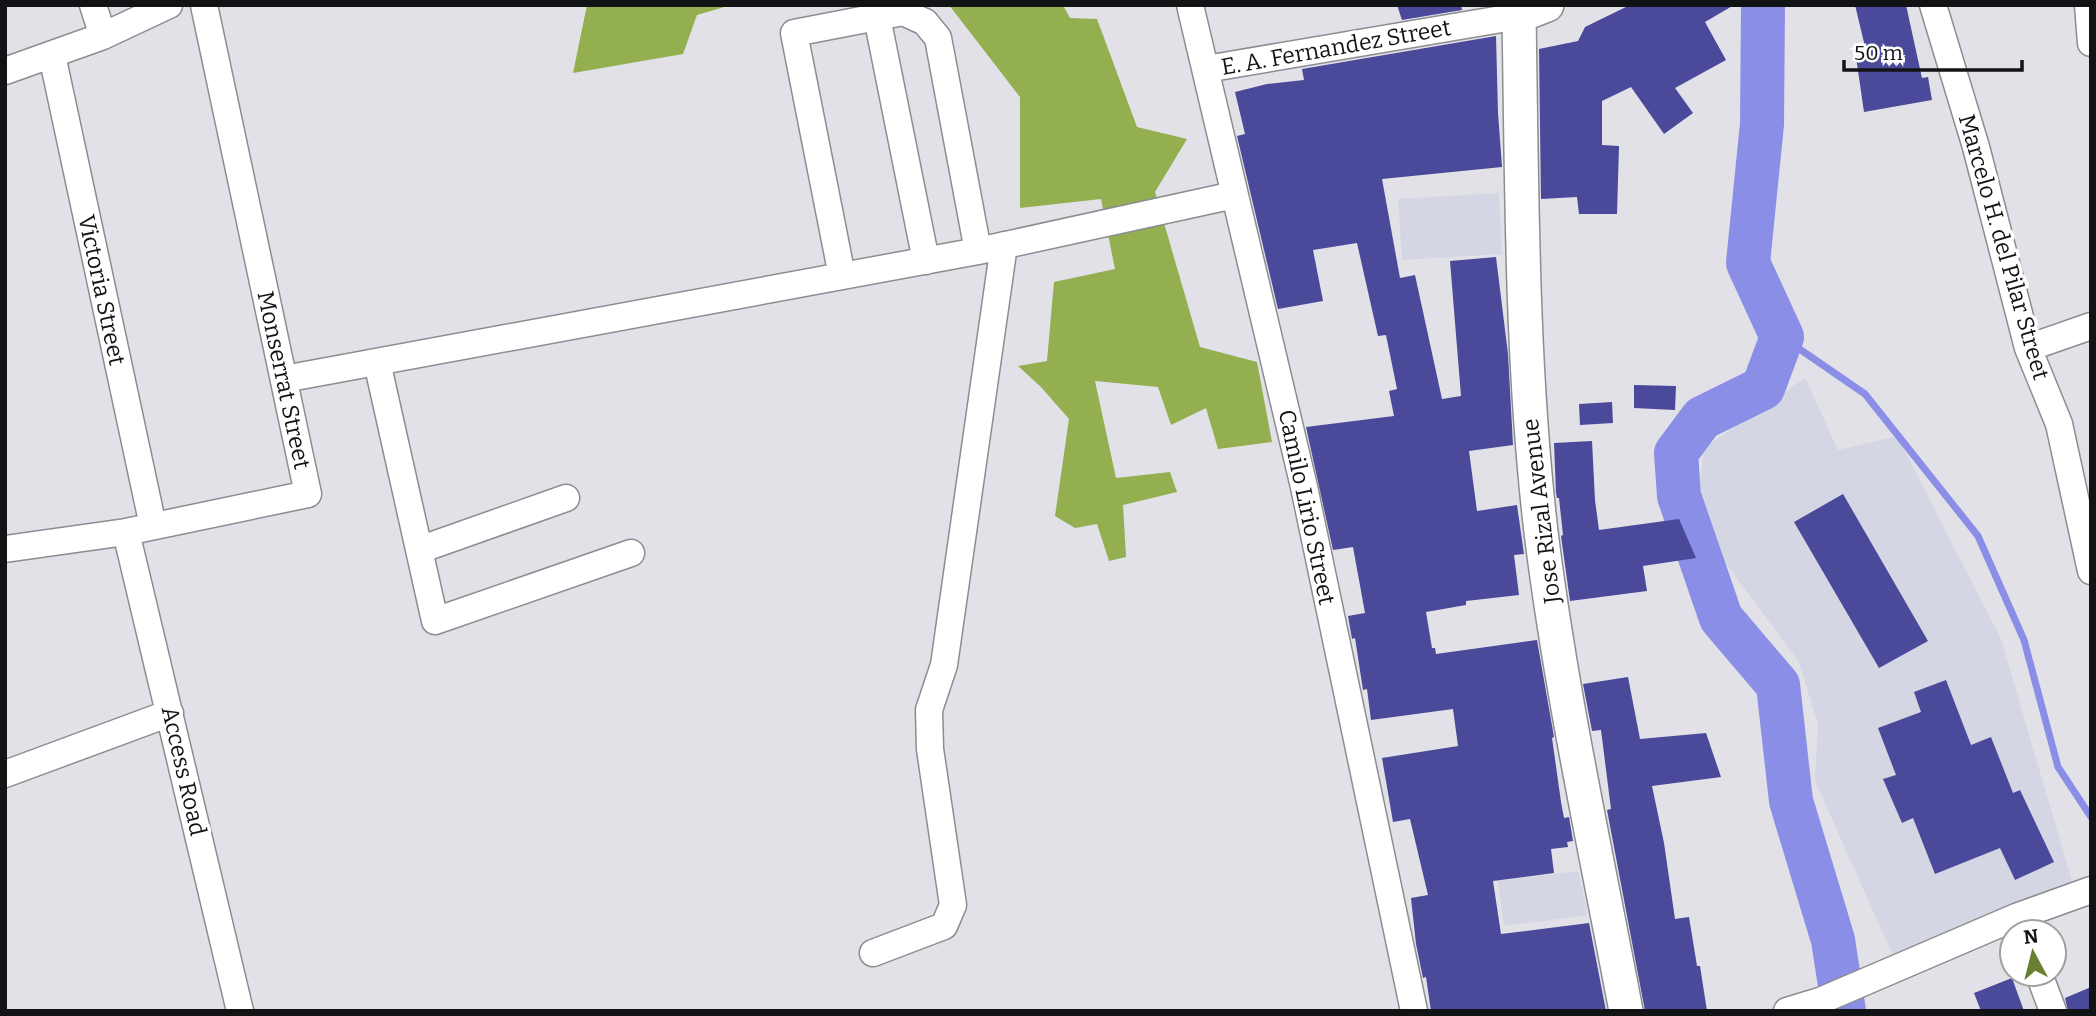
<svg xmlns="http://www.w3.org/2000/svg" width="2096" height="1016" viewBox="0 0 2096 1016" font-family="Bitter,serif">
<rect width="100%" height="100%" fill="#e1e1e7"/>
<path fill="#d4d6e3" d="M 1499,193 L 1502,254 L 1402,260 L 1398,199 Z
M 1805,378 L 1838,450 L 1897,436 L 2001,639 L 2074,888 L 1895,960 L 1815,781 L 1818,725 L 1799,662 L 1696,523 L 1704,448 Z
M 1578,871 L 1588,915 L 1504,926 L 1498,881 Z"/>
<path fill="#93af4f" d="M 587,5 L 731,5 L 697,15 L 683,54 L 573,73 Z
M 949,5 L 1063,5 L 1070,18 L 1097,19 L 1137,127 L 1187,139 L 1155,192 L 1200,347 L 1257,362 L 1272,442 L 1218,449 L 1206,408 L 1171,425 L 1158,387 L 1095,381 L 1116,478 L 1170,472 L 1177,492 L 1123,505 L 1126,557 L 1109,561 L 1097,524 L 1075,528 L 1055,516 L 1069,419 L 1041,387 L 1018,366 L 1047,361 L 1054,282 L 1115,269 L 1101,199 L 1020,208 L 1020,97 Z"/>
<g fill="none" stroke-linecap="round" stroke-linejoin="round">
<path stroke="#8a8ee6" stroke-width="7" d="M 1782,337 L 1865,394 L 1978,536 L 2024,640 L 2058,767 L 2091,817"/>
<path stroke="#8a8ee6" stroke-width="44" d="M 1763,5 L 1762,124 L 1748,263 L 1782,337 L 1763,388 L 1702,418 L 1676,453 L 1679,496 L 1721,618 L 1778,685 L 1791,801 L 1833,940 L 1844,1011"/>
</g>
<path fill="#4a499a" d="M 1397,5 L 1461,5 L 1462,10 L 1402,20 Z
M 1630,5 L 1734,5 L 1705,22 L 1726,60 L 1675,88 L 1693,113 L 1664,134 L 1631,87 L 1602,101 L 1602,145 L 1619,146 L 1617,214 L 1579,214 L 1577,197 L 1541,199 L 1539,49 L 1578,41 L 1585,27 Z
M 1855,5 L 1906,5 L 1922,78 L 1928,77 L 1932,100 L 1864,112 L 1856,57 L 1867,55 Z
M 1496,36 L 1498,113 L 1502,167 L 1382,179 L 1400,278 L 1415,275 L 1442,399 L 1461,396 L 1450,261 L 1496,257 L 1508,354 L 1513,445 L 1469,451 L 1477,511 L 1517,505 L 1524,554 L 1514,555 L 1519,595 L 1466,601 L 1466,605 L 1426,612 L 1432,648 L 1435,648 L 1436,654 L 1537,640 L 1554,737 L 1552,738 L 1561,802 L 1564,818 L 1569,817 L 1573,841 L 1567,842 L 1568,847 L 1551,849 L 1554,873 L 1493,881 L 1501,934 L 1589,923 L 1606,1011 L 1431,1011 L 1426,977 L 1423,978 L 1416,944 L 1411,898 L 1428,895 L 1410,819 L 1393,822 L 1382,758 L 1458,746 L 1453,709 L 1371,720 L 1367,689 L 1363,690 L 1355,638 L 1352,639 L 1348,616 L 1365,613 L 1353,547 L 1333,550 L 1306,427 L 1394,416 L 1389,391 L 1397,389 L 1386,335 L 1378,336 L 1357,243 L 1313,250 L 1323,301 L 1278,309 L 1237,136 L 1245,134 L 1235,92 L 1267,84 L 1304,80 L 1302,69 Z
M 1634,385 L 1676,386 L 1675,410 L 1634,408 Z
M 1612,402 L 1613,423 L 1580,425 L 1579,404 Z
M 1592,441 L 1595,500 L 1599,530 L 1679,519 L 1696,558 L 1643,566 L 1647,591 L 1570,601 L 1561,536 L 1563,535 L 1559,498 L 1557,498 L 1556,493 L 1554,443 Z
M 1843,494 L 1928,641 L 1879,668 L 1794,522 Z
M 1628,677 L 1640,739 L 1706,733 L 1721,777 L 1652,786 L 1664,843 L 1675,919 L 1689,917 L 1697,966 L 1700,966 L 1707,1011 L 1645,1011 L 1607,810 L 1611,809 L 1601,730 L 1592,731 L 1583,684 Z
M 1946,680 L 1971,745 L 1991,737 L 2013,793 L 2020,790 L 2054,862 L 2015,880 L 2000,848 L 1935,874 L 1913,818 L 1902,823 L 1883,779 L 1896,775 L 1878,728 L 1921,712 L 1914,692 Z
M 2012,978 L 2024,1011 L 1981,1011 L 1974,993 Z
M 2091,987 L 2091,1011 L 2068,1011 L 2065,998 Z"/>
<g fill="none" stroke-linecap="round" stroke-linejoin="round">
<defs>
<path id="minor" d="M 93,5 L 103,36
M 1190,5 L 1304,487 L 1414,1011
M 1933,5 L 1976,147 L 2028,348 L 2059,424 L 2091,571
M 2088,5 L 2091,43
M 877,17 L 926,261
M 52,55 L 153,526
M 1206,69 L 1519,16
M 5,71 L 103,36 L 169,5
M 842,276 L 794,33 L 903,12 L 925,22 L 938,38 L 978,251
M 2028,348 L 2091,326
M 377,362 L 435,621 L 631,553
M 284,379 L 978,251 L 1234,195
M 126,532 L 240,1011
M 5,549 L 126,532 L 308,494 L 204,5
M 419,550 L 566,498
M 5,774 L 170,713
M 873,953 L 944,926 L 953,905 L 930,749 L 929,710 L 944,665 L 1004,245
M 2039,974 L 2053,1011
M 1787,1011 L 1820,1001 L 2016,917 L 2091,890"/>
<path id="major" d="M 1516,5 L 1519,16 C 1522,188 1521,361 1541,532 C 1561,693 1596,852 1626,1011
M 1519,16 L 1547,5"/>
</defs>
<use href="#minor" stroke="#8c8c92" stroke-width="29"/>
<use href="#major" stroke="#8c8c92" stroke-width="36"/>
<use href="#minor" stroke="#fff" stroke-width="26"/>
<use href="#major" stroke="#fff" stroke-width="33"/>
</g>
<g text-anchor="middle" stroke-width="7" stroke-linejoin="round" paint-order="stroke">
<g font-size="23" fill="#121314" stroke="#fff">
<text transform="translate(1336 47) rotate(-10)" y="8">E. A. Fernandez Street</text>
<text transform="translate(2004 247) rotate(74)" y="8">Marcelo H. del Pilar Street</text>
<text transform="translate(102 290) rotate(78)" y="8">Victoria Street</text>
<text transform="translate(284 380) rotate(78)" y="8">Monserrat Street</text>
<text transform="translate(1307 507) rotate(78)" y="8">Camilo Lirio Street</text>
<text transform="translate(1541 511) rotate(-97)" y="8">Jose Rizal Avenue</text>
<text transform="translate(184 771) rotate(77)" y="8">Access Road</text>
</g>
</g>
<rect width="2096" height="1016" fill="none" stroke="#121314" stroke-width="14"/>
<g transform="translate(2033 953) rotate(353)"><circle r="33" fill="#ffffff" stroke="#a0a1a1" stroke-width="2"/>
<path d="M0-5L12 26L0 18L-12 26Z" fill="#697f31"/>
<text y="-10" font-size="19" font-weight="bold" text-anchor="middle" fill="#121314">N</text>
</g>
<path d="M1844 60v10h178v-10" fill="none" stroke="#121314" stroke-width="3.5"/>
<text x="1854" y="60" font-size="21" fill="#121314" stroke="#ffffff" stroke-width="5" paint-order="stroke">50 m</text>
</svg>
